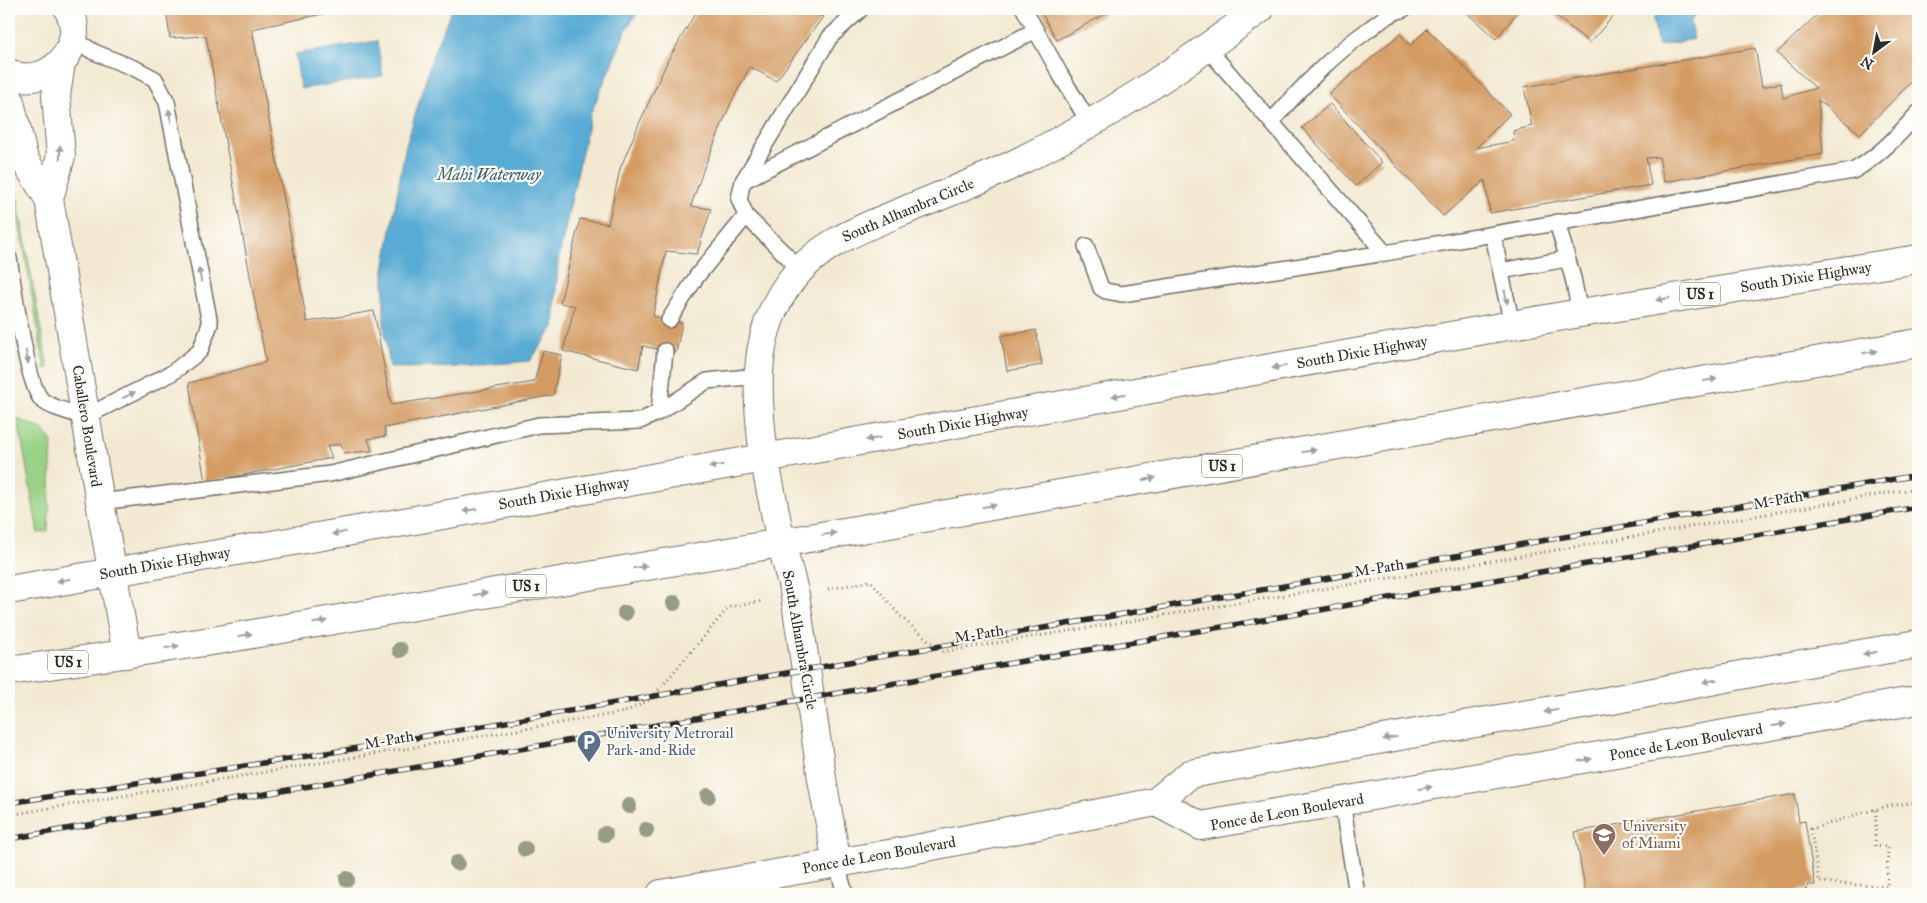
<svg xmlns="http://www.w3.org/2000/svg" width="1927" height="903" viewBox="0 0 1927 903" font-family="'IM FELL Great Primer',serif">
<rect width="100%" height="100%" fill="#fdfcf7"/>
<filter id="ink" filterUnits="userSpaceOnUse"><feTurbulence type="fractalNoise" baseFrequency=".02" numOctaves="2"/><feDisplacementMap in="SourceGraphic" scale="10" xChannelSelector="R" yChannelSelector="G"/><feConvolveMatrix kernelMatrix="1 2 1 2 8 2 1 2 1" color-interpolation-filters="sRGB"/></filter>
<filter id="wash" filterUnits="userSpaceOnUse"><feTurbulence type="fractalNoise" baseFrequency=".0096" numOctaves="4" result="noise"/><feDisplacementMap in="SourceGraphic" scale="20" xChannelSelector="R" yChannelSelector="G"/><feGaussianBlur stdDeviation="1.12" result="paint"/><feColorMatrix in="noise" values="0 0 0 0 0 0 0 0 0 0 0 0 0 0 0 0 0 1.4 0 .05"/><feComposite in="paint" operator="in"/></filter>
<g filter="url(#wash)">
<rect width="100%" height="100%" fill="#f3e9d2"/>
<path fill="#99d286" stroke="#627e58" d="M 9,162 L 11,163 L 48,368 L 45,371 Z
M 18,419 C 32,425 47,428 52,444 L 48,531 L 38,533 Z"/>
<path fill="#59abd4" stroke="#426b80" d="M 452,9 L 640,9 L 627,28 L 590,115 L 558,261 L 554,327 L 530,361 L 459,367 L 390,368 L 384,327 L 384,270 L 405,149 L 434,51 Z
M 1661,9 L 1711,9 L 1712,13 L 1697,13 L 1690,22 L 1694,39 L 1658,46 L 1653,19 Z
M 377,41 L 383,76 L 301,89 L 295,54 Z"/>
<g id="blocks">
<path fill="#d49b64" d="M 166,9 L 346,9 L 252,29 L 307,322 L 374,311 L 391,405 L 534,382 L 543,351 L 562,355 L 553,395 L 384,428 L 386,436 L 368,439 L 372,451 L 344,453 L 341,444 L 327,446 L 332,458 L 205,482 L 189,383 L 266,362 L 206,36 L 170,38 Z
M 698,9 L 808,9 L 823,17 L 776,81 L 750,67 L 731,103 L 704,168 L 691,206 L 711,209 L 697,254 L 666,251 L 653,316 L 682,323 L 676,353 L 643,346 L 638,369 L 563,351 L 575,306 L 560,303 L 580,219 L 608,224 L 620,169 L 638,126 L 668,60 Z
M 1039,9 L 1104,9 L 1107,13 L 1057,40 Z
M 1471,9 L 1520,9 L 1496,39 L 1467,13 Z
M 1547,9 L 1619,9 L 1590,43 Z
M 1823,9 L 1901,9 L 1907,15 L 1911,9 L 1918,9 L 1918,75 L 1860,134 L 1818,100 L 1823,154 L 1664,182 L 1659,157 L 1646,158 L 1651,185 L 1490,213 L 1485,180 L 1443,216 L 1329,94 L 1400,34 L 1410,46 L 1427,29 L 1510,114 L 1476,148 L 1514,141 L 1513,131 L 1532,126 L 1524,87 L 1755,48 L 1762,87 L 1781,83 L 1783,98 L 1816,88 L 1777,53 Z
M 1330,104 L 1382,162 L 1356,186 L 1302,128 Z
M 1036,330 L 1042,365 L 1007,371 L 1001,336 Z
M 1795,794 L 1799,822 L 1805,821 L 1815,885 L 1807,885 L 1808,889 L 1775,894 L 1586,894 L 1575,832 Z"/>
</g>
</g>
<g filter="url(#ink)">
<use href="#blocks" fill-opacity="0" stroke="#716e65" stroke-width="1"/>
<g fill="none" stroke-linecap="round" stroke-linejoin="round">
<defs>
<path id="lane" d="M 1024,9 L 1060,74 L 1090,124
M 1207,48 L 1385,253 L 1853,171 C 1879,156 1899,135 1918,113
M 1271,122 C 1301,88 1331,56 1368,30 C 1380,21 1389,13 1404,9
M 743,181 L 1036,30
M 1557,222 L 1573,278 L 1580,313
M 1493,235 L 1512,325
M 1086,246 L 1101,288 L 1106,291 L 1122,294 L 1385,253
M 9,258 C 13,283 27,387 42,400 C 51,408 73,413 85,417 L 172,373 L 200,351 L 210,324 L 167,102 L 155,79 L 136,69 L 94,52 L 73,39
M 800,269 L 746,216 L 739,199 L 743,181 L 830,37 L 861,9
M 1501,271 L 1566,259
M 669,320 L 697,276 L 746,216
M 659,412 L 665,351
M 100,502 L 330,474 L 539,425 L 640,421 L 659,412 L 707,381 L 758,376
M 1342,802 L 1357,894
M 837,864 L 845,894"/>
<path id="street" d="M 9,73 C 47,92 90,46 68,9
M 9,98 L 24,159 L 49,199 L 100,502 L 127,654
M 49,199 L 61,156 L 56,96 L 61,63
M 764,457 C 757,399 751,340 785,289 C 814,245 859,229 906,210 C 942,195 979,181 1014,164 C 1101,122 1182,67 1260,9"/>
<path id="secondary" d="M 764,457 L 781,542 L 795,595 L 822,779 L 837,864
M 1156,802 L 1190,774 L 1422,732 L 1607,701 L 1767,670 L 1918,644
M 661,894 L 906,851 L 1156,802 L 1201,826 L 1918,700"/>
<path id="highway" d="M 9,590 L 387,525 L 1580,313 L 1918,259
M 9,671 L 218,640 L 867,528 L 1918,343"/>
</defs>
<use href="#lane" stroke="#716e65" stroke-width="18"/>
<use href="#street" stroke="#716e65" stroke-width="30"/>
<use href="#secondary" stroke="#716e65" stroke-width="30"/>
<use href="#highway" stroke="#716e65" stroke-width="30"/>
<path stroke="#716e65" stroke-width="3" stroke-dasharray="1 4" stroke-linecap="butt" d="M 828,589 L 871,581 L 900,616 L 942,652 L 1468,565 L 1918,488
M 1876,810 L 1875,846 L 1888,847 L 1887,887 L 1819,882 L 1811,829 C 1843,820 1887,802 1918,803
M 9,815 L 625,712 L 650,700 L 729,607 L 763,601"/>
<use href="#lane" stroke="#fff" stroke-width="15"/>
<use href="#street" stroke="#fff" stroke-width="28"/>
<use href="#secondary" stroke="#fff" stroke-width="28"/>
<use href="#highway" stroke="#fff" stroke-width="28"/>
<defs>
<path id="rail" d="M 9,803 L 352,749 L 1918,475
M 9,839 L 867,688 L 1918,507"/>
</defs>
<use href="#rail" stroke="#2b2b2b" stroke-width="5.5"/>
<use href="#rail" stroke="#fdfcf7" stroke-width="4" stroke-dasharray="11" stroke-linecap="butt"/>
</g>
<g fill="#979c85">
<circle cx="674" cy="603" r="8"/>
<circle cx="625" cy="613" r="8"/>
<circle cx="400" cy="650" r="8"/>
<circle cx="708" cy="796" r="8"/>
<circle cx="629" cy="806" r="8"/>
<circle cx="646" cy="830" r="8"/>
<circle cx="605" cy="834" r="8"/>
<circle cx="525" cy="849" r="8"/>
<circle cx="457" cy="863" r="8"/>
<circle cx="347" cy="879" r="8"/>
</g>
<defs><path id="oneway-solid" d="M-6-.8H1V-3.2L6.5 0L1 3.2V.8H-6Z" transform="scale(1.25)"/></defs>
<g fill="#a0a0a0">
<use href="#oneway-solid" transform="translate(170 116) rotate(-101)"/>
<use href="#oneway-solid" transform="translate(60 152) rotate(-90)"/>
<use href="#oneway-solid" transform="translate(200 275) rotate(-101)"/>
<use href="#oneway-solid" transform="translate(1506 297) rotate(78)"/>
<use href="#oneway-solid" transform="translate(1663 299) rotate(171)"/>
<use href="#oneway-solid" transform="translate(1870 352) rotate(-10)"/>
<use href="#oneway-solid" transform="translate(27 357) rotate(80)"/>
<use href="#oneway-solid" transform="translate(1279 367) rotate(170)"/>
<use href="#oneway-solid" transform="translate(1710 380) rotate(-10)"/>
<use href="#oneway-solid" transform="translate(129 395) rotate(-27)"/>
<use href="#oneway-solid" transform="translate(1119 395) rotate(170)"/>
<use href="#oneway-solid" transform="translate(873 439) rotate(171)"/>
<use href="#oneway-solid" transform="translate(1309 451) rotate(-10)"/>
<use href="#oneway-solid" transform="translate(716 466) rotate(170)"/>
<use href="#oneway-solid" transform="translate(1149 479) rotate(-10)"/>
<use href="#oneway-solid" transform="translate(989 506) rotate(-10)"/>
<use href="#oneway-solid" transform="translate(470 510) rotate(170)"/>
<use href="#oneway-solid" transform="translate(339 533) rotate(171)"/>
<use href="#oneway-solid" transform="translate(829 534) rotate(-9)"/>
<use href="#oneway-solid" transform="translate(640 567) rotate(-10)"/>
<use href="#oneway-solid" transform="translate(64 580) rotate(170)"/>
<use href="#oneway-solid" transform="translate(480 594) rotate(-10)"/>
<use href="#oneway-solid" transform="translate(320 622) rotate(-10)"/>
<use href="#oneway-solid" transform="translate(245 635) rotate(-10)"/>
<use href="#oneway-solid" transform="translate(172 647) rotate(-9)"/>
<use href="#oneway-solid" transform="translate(1870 653) rotate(171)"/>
<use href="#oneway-solid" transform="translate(1710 681) rotate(169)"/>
<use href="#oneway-solid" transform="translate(1551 711) rotate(170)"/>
<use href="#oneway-solid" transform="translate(1779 725) rotate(-10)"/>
<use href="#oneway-solid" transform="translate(1390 738) rotate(170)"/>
<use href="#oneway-solid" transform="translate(1585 760) rotate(-10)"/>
<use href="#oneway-solid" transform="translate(1425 788) rotate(-10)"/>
</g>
</g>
<defs>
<symbol id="parking-pin" viewBox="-11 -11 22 30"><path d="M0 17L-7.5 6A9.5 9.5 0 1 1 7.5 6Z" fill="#5c6f8a" stroke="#fdfcf7"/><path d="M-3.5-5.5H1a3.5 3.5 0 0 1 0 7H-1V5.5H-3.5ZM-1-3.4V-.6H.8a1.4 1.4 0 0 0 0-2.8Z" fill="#fff"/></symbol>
<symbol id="university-pin" viewBox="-11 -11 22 30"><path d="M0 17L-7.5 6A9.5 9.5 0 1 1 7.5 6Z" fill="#8d6e63" stroke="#fdfcf7"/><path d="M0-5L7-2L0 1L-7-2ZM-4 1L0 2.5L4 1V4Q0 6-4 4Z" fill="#fff"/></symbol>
</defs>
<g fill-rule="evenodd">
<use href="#parking-pin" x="575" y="728" width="28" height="38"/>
<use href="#university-pin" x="1590" y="821" width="28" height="38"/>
</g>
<g text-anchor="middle" stroke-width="4.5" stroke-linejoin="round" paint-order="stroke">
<g fill="#fdfcf7" stroke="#6a6a68" stroke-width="1">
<rect x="1680" y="282.5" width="40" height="23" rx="4"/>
<rect x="1202" y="454.5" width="40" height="23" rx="4"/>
<rect x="506" y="574.5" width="40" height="23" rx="4"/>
<rect x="48" y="650.5" width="40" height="23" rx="4"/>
</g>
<g font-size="14" font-weight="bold" fill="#2b2b2b">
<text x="1700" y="299">US 1</text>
<text x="1222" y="471">US 1</text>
<text x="526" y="591">US 1</text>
<text x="68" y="667">US 1</text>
</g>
<g font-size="15" fill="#2b2b2b" stroke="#fdfcf7">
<text transform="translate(908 210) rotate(-23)" y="5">South Alhambra Circle</text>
<text transform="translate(1806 277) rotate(-9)" y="5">South Dixie Highway</text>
<text transform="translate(1362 352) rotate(-10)" y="5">South Dixie Highway</text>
<text transform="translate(963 423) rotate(-10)" y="5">South Dixie Highway</text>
<text transform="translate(87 426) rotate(81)" y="5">Caballero Boulevard</text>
<text transform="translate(564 493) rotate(-10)" y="5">South Dixie Highway</text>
<text transform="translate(1778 500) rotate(-10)" y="5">M-Path</text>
<text transform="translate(165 563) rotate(-10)" y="5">South Dixie Highway</text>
<text transform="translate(1379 568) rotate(-9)" y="5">M-Path</text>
<text transform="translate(979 634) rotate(-9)" y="5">M-Path</text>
<text transform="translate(800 640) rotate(80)" y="5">South Alhambra Circle</text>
<text transform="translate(389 740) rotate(-10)" y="5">M-Path</text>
<text transform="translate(1686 742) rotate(-10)" y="5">Ponce de Leon Boulevard</text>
<text transform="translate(1287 812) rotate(-10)" y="5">Ponce de Leon Boulevard</text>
<text transform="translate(879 855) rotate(-10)" y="5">Ponce de Leon Boulevard</text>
</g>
<g font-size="15" fill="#4e5e75" stroke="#fdfcf7" text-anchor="start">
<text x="606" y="738">University Metrorail<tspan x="606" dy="17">Park-and-Ride</tspan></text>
</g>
<g font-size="15" fill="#785e54" stroke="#fdfcf7" text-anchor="start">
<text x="1622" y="831">University<tspan x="1622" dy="17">of Miami</tspan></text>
</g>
<g font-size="16" font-style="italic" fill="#3d5e6f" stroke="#fdfcf7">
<text x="489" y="180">Mahi Waterway</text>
</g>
</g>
<rect width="1927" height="903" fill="none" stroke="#fdfcf7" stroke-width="30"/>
<g transform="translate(1874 52) rotate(212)" stroke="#fdfcf7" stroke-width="4" paint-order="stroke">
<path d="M0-4L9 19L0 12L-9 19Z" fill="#2b2b2b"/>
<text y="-8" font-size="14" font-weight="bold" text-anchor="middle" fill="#2b2b2b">N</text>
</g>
</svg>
